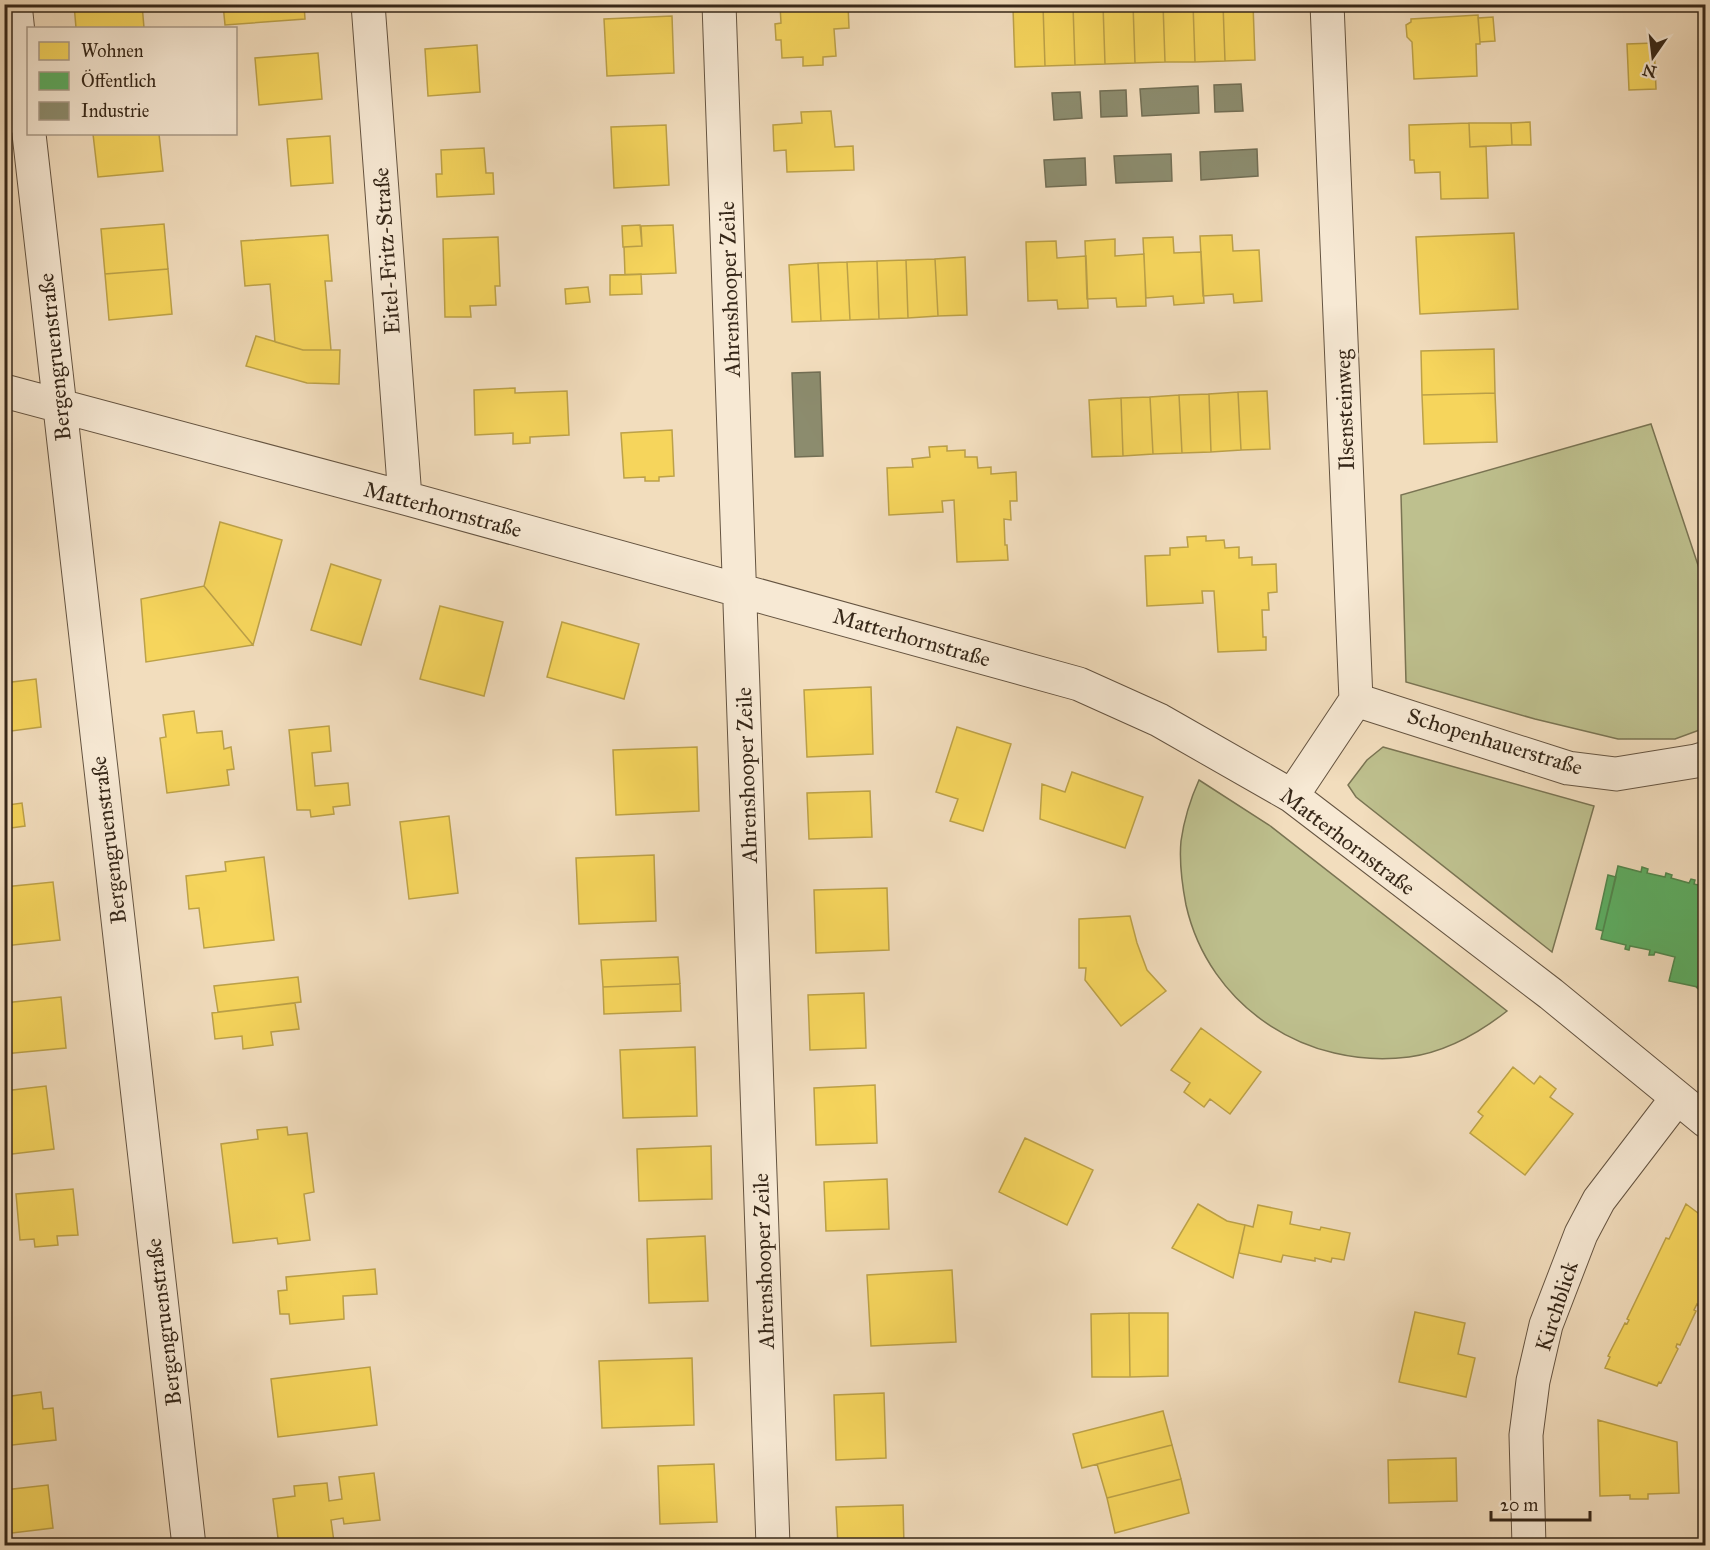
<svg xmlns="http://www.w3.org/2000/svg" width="1710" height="1550" viewBox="0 0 1710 1550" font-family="'IM FELL Great Primer',serif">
<rect width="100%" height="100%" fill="#f2ddbd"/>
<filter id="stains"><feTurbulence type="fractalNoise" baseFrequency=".00333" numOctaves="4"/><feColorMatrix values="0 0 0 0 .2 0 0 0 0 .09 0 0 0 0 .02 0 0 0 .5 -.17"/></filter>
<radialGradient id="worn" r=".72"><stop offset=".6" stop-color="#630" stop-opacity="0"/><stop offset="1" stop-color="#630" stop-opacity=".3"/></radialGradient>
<path fill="#bec08e" stroke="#7a7453" stroke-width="1.5" d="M 1651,424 L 1705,586 L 1705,728 L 1675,739 L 1618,739 L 1535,719 L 1406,682 L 1401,495 Z
M 1383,747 L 1594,806 L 1552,952 L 1356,797 L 1348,785 L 1367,760 Z
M 1199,780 L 1269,825 L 1507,1011 C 1479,1033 1446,1052 1409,1057 C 1307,1070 1209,1007 1186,905 C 1182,884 1179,862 1181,841 C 1184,820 1190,800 1199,780 Z"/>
<path fill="#f6d55c" stroke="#bca148" stroke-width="1.5" d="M 74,4 L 142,4 L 144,28 L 76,28 Z
M 223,4 L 304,4 L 305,19 L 225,25 Z
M 848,4 L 849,28 L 834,29 L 836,56 L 823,57 L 823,65 L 803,66 L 803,57 L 782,58 L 781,40 L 776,40 L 775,24 L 781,23 L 780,5 Z
M 1133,4 L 1163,4 L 1165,62 L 1135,63 Z
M 1133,4 L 1135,63 L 1105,64 L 1103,5 Z
M 1163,4 L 1193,4 L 1195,62 L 1165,62 Z
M 1193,4 L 1223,4 L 1225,61 L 1195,62 Z
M 1223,4 L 1253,4 L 1255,60 L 1225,61 Z
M 1103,5 L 1105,64 L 1075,65 L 1073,6 Z
M 1043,6 L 1073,6 L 1075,65 L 1045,66 Z
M 1043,6 L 1045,66 L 1015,67 L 1013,8 Z
M 1478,15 L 1480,42 L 1480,44 L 1476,44 L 1477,76 L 1414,79 L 1412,42 L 1407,37 L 1406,25 L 1411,22 L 1411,19 Z
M 672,16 L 674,73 L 607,76 L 604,19 Z
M 1493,17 L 1495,41 L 1480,42 L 1478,18 Z
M 1654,43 L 1656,89 L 1629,90 L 1627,44 Z
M 477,45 L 480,92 L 428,96 L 425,49 Z
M 318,53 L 322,99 L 259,105 L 255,58 Z
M 831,111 L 835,147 L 853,146 L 854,170 L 787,172 L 786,150 L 774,151 L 773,125 L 802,123 L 801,112 Z
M 1530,122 L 1531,145 L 1512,145 L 1511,123 Z
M 1469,123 L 1470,147 L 1486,146 L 1488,198 L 1441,199 L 1440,172 L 1415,173 L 1414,160 L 1410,160 L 1409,125 Z
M 1469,123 L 1511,123 L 1512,145 L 1470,147 Z
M 666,125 L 669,185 L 614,188 L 611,127 Z
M 93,134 L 159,134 L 163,171 L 98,177 Z
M 330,136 L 333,183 L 291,186 L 287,139 Z
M 484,148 L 486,173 L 493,173 L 494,194 L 437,197 L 436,174 L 442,174 L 441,150 Z
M 164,224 L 168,269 L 105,274 L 101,229 Z
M 640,225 L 642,246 L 623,247 L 622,226 Z
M 673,225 L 676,273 L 625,275 L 624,247 L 642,246 L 641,226 Z
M 1514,233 L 1518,309 L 1420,314 L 1416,237 Z
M 328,235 L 332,281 L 325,281 L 331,350 L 303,350 L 275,342 L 270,284 L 245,286 L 241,241 Z
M 1232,235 L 1233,251 L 1259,250 L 1262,301 L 1234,303 L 1233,294 L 1203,296 L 1200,236 Z
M 498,237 L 500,286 L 495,286 L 496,305 L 470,306 L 471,317 L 445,317 L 443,239 Z
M 1173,237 L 1174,253 L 1201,252 L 1204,303 L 1174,305 L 1173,296 L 1146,298 L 1143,238 Z
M 1115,239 L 1115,256 L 1144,254 L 1146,306 L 1117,307 L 1116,298 L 1087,299 L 1085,241 Z
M 1056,241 L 1057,258 L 1086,256 L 1088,308 L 1058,309 L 1057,300 L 1028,301 L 1026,242 Z
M 965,257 L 967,315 L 938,316 L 935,259 Z
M 935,259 L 938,316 L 908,318 L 906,260 Z
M 906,260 L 908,318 L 879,319 L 877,261 Z
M 877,261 L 879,319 L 850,320 L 847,262 Z
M 847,262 L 850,320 L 821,321 L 818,263 Z
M 818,263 L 821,321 L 792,322 L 789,265 Z
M 168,269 L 172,314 L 109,320 L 105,274 Z
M 641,274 L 642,294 L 610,295 L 610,275 Z
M 588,287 L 590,302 L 566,304 L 565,289 Z
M 256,336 L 303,350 L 340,350 L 339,384 L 307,383 L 246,366 Z
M 1494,349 L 1495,393 L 1422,395 L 1421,351 Z
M 515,388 L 515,393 L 567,391 L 569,435 L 530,437 L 530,443 L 513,444 L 513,433 L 475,435 L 474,390 Z
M 1267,391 L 1270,449 L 1241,450 L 1238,392 Z
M 1238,392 L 1241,450 L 1211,452 L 1209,394 Z
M 1495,393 L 1497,442 L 1424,444 L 1422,395 Z
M 1209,394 L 1211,452 L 1182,453 L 1179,395 Z
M 1179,395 L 1182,453 L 1153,454 L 1150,397 Z
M 1150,397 L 1153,454 L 1123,456 L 1121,398 Z
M 1121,398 L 1123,456 L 1092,457 L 1089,400 Z
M 672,430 L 674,476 L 659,477 L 659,481 L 645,481 L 645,477 L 624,478 L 621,433 Z
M 947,446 L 947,451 L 965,450 L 965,457 L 977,457 L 978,468 L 991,467 L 991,474 L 1016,472 L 1017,501 L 1010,501 L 1011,520 L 1004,519 L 1005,545 L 1007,545 L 1008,560 L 957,562 L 954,500 L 942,501 L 943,512 L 889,515 L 887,468 L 913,467 L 912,459 L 930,457 L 929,447 Z
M 220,522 L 282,540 L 253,645 L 204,586 Z
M 1206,536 L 1206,541 L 1224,540 L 1225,548 L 1239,547 L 1239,558 L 1252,557 L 1252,565 L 1276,564 L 1277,592 L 1268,593 L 1269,610 L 1262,610 L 1263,637 L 1266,637 L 1266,650 L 1218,652 L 1214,591 L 1202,591 L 1203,603 L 1147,606 L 1145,556 L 1170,555 L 1170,548 L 1188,547 L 1187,537 Z
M 331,564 L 381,580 L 361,645 L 311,630 Z
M 204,586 L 253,645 L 146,662 L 141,599 Z
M 4,598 L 10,642 L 4,642 Z
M 440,606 L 503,622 L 484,696 L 420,679 Z
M 562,622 L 639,644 L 624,699 L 547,677 Z
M 36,679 L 41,727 L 4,732 L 4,683 Z
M 871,687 L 873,754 L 807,757 L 804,690 Z
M 194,711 L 197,733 L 222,731 L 224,749 L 231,747 L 234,769 L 227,770 L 229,785 L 167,793 L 160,738 L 166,737 L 163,715 Z
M 329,726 L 331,751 L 312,753 L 315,786 L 348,783 L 350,805 L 333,807 L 334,814 L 311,817 L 310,810 L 297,810 L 289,730 Z
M 957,727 L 1011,744 L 983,831 L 950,821 L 958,799 L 936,792 Z
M 697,747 L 699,811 L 616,815 L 613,750 Z
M 1072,772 L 1143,797 L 1125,848 L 1040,819 L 1042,784 L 1065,792 Z
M 4,780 L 8,805 L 22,803 L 25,826 L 4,829 Z
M 870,791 L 872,837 L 809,839 L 807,793 Z
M 449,816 L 458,893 L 409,899 L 400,822 Z
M 654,855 L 656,921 L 579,924 L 576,858 Z
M 264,857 L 274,940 L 204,948 L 199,908 L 189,909 L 186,876 L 226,871 L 225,862 Z
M 53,882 L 60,940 L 4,946 L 4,887 Z
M 887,888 L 889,950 L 816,953 L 814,890 Z
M 1130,916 L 1137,943 L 1147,970 L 1166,991 L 1121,1026 L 1085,980 L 1086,968 L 1079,968 L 1079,919 Z
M 678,957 L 680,984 L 603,987 L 601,960 Z
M 298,977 L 301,1002 L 218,1012 L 214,986 Z
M 680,984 L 681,1011 L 604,1014 L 603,987 Z
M 864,993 L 866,1048 L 810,1050 L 808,995 Z
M 61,997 L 66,1048 L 4,1054 L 4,1003 Z
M 295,1003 L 299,1029 L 271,1032 L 273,1045 L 243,1049 L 242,1036 L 215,1039 L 212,1013 Z
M 1201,1028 L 1261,1072 L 1230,1114 L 1210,1099 L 1204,1107 L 1184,1092 L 1190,1083 L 1171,1070 Z
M 695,1047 L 697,1116 L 623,1118 L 620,1050 Z
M 1513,1067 L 1534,1084 L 1540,1076 L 1556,1089 L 1550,1097 L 1573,1114 L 1525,1175 L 1470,1133 L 1483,1116 L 1478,1112 Z
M 875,1085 L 877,1143 L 816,1145 L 814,1088 Z
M 46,1086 L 54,1149 L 4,1155 L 4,1091 Z
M 287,1127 L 288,1135 L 307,1133 L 314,1192 L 304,1194 L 310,1240 L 278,1244 L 277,1238 L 233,1243 L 221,1144 L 258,1139 L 257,1130 Z
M 1025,1138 L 1093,1170 L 1067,1225 L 999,1192 Z
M 711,1146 L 712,1199 L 639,1201 L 637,1149 Z
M 887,1179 L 889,1229 L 826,1231 L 824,1182 Z
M 73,1189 L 78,1235 L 57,1236 L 58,1245 L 35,1247 L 34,1239 L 20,1240 L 16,1194 Z
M 1198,1204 L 1227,1221 L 1245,1225 L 1233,1278 L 1172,1248 Z
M 1686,1204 L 1706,1219 L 1706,1311 L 1697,1304 L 1694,1310 L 1696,1311 L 1680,1345 L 1677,1344 L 1676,1347 L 1678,1349 L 1661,1383 L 1659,1382 L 1657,1386 L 1605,1368 L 1610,1357 L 1608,1356 L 1625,1323 L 1627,1324 L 1629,1320 L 1627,1319 L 1666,1238 L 1669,1239 Z
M 1258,1205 L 1292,1212 L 1290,1224 L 1320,1230 L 1321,1227 L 1350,1233 L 1344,1260 L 1332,1258 L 1331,1262 L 1315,1258 L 1315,1261 L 1283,1255 L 1281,1262 L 1239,1253 L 1245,1225 L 1253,1227 Z
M 705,1236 L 708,1301 L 649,1303 L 647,1239 Z
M 375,1269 L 377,1294 L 343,1296 L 344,1319 L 290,1324 L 289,1314 L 280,1314 L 278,1291 L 287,1290 L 286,1277 Z
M 952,1270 L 956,1342 L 871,1346 L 867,1275 Z
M 1415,1312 L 1465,1323 L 1458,1354 L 1475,1358 L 1466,1397 L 1399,1382 Z
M 1129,1313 L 1168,1313 L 1168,1376 L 1130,1377 Z
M 1129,1313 L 1130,1377 L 1092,1377 L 1091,1314 Z
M 692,1358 L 694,1425 L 602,1428 L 599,1361 Z
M 370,1367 L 377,1425 L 278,1437 L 271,1379 Z
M 41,1392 L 43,1409 L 53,1408 L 56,1440 L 4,1446 L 4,1397 Z
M 884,1393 L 886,1458 L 836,1460 L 834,1395 Z
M 1163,1411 L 1172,1445 L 1082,1468 L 1073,1434 Z
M 1598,1420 L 1677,1442 L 1679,1493 L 1648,1494 L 1648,1499 L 1630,1499 L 1630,1495 L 1600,1496 Z
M 1172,1445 L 1181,1479 L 1107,1498 L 1097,1464 Z
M 1456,1458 L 1457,1501 L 1389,1503 L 1388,1460 Z
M 714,1464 L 717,1522 L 660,1524 L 658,1466 Z
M 374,1473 L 380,1520 L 344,1524 L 343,1518 L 331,1520 L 334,1542 L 304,1546 L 279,1546 L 273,1499 L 295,1496 L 294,1486 L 327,1483 L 329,1501 L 342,1499 L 339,1477 Z
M 1181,1479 L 1189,1513 L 1115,1533 L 1107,1498 Z
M 48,1485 L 53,1528 L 4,1534 L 4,1490 Z
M 903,1505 L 904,1546 L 838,1546 L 836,1507 Z"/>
<path fill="#5aae61" stroke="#4f864b" stroke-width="1.5" d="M 1618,866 L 1641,872 L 1642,867 L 1648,869 L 1647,873 L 1665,877 L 1666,873 L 1672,875 L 1671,878 L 1689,883 L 1691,879 L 1695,880 L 1694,884 L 1706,887 L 1706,959 L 1704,958 L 1698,987 L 1669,981 L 1675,957 L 1655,952 L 1654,955 L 1649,955 L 1650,950 L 1630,946 L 1629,950 L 1625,949 L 1626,945 L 1601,939 Z
M 1608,875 L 1616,877 L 1603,931 L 1596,929 Z
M 1704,958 L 1706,959 L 1706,995 L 1696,987 L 1698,987 Z"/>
<path fill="#8c8c6e" stroke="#726e54" stroke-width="1.5" d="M 1241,84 L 1243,111 L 1215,112 L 1214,85 Z
M 1198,86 L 1199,113 L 1142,116 L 1140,89 Z
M 1126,90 L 1127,116 L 1101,117 L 1100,91 Z
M 1080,92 L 1082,118 L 1054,120 L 1052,93 Z
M 1257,149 L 1258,176 L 1201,180 L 1200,152 Z
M 1171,154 L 1172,181 L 1116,183 L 1114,156 Z
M 1085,158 L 1086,185 L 1046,187 L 1044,160 Z
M 820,372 L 823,456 L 795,457 L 792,373 Z"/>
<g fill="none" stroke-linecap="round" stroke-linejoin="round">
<defs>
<path id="minor" d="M 15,4 L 28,128
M 368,4 L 405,498
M 719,4 L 773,1546
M 29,134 L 189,1546
M 4,391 L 405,498 L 1079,684 L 1159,720 L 1292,796 L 1551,994 L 1706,1121
M 1356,700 L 1568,768 L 1616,774 L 1696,761 L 1706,758
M 1292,796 L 1356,700 L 1327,4
M 1529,1546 L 1526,1435 L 1533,1381 L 1546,1325 L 1581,1234 L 1599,1200 L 1677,1098"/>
</defs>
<use href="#minor" stroke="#655441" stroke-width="35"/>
<use href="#minor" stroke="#f7e9d4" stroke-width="33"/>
</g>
<g text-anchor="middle" stroke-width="6" stroke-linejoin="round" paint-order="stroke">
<g font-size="22" fill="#362718" stroke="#f7e9d4">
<text transform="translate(386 251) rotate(-94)" y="8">Eitel-Fritz-Straße</text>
<text transform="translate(729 289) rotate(-92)" y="8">Ahrenshooper Zeile</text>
<text transform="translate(54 357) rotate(-96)" y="8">Bergengruenstraße</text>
<text transform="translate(1344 410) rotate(-92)" y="8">Ilsensteinweg</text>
<text transform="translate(443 509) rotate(15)" y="8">Matterhornstraße</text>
<text transform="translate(912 637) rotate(16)" y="8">Matterhornstraße</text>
<text transform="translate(1495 741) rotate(17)" y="8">Schopenhauerstraße</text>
<text transform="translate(746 775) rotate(-92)" y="8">Ahrenshooper Zeile</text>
<text transform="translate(108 840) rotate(-97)" y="8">Bergengruenstraße</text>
<text transform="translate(1348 841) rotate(37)" y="8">Matterhornstraße</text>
<text transform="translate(763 1261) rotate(-92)" y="8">Ahrenshooper Zeile</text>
<text transform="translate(1556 1306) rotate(-72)" y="8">Kirchblick</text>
<text transform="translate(163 1322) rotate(-97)" y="8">Bergengruenstraße</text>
</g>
</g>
<rect width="1710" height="1550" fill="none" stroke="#f2ddbd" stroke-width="24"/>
<rect x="6" y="6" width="1698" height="1538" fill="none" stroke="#362718" stroke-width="3"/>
<rect x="12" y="12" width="1686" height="1526" fill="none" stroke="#362718" stroke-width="1.5"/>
<rect x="27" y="27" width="210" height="108" fill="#f7e9d4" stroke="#aa9b89" stroke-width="1.5"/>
<rect x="39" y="42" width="30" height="18" fill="#f6d55c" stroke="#aa9b89" stroke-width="1.5"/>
<text x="81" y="57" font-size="18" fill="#362718">Wohnen</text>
<rect x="39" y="72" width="30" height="18" fill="#5aae61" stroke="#aa9b89" stroke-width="1.5"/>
<text x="81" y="87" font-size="18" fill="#362718">Öffentlich</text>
<rect x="39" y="102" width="30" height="18" fill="#8c8c6e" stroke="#aa9b89" stroke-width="1.5"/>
<text x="81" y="117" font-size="18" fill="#362718">Industrie</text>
<g transform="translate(1653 57) rotate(194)" stroke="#f7e9d4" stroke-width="4.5" paint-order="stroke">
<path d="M0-4.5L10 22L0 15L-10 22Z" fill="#362718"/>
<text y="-9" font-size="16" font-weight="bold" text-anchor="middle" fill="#362718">N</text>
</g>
<path d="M1491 1511v9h99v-9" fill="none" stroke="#362718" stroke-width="3"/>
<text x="1500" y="1511" font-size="18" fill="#362718" stroke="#f7e9d4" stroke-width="4.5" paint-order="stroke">20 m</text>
<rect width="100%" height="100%" filter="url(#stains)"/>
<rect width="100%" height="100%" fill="url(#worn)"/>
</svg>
